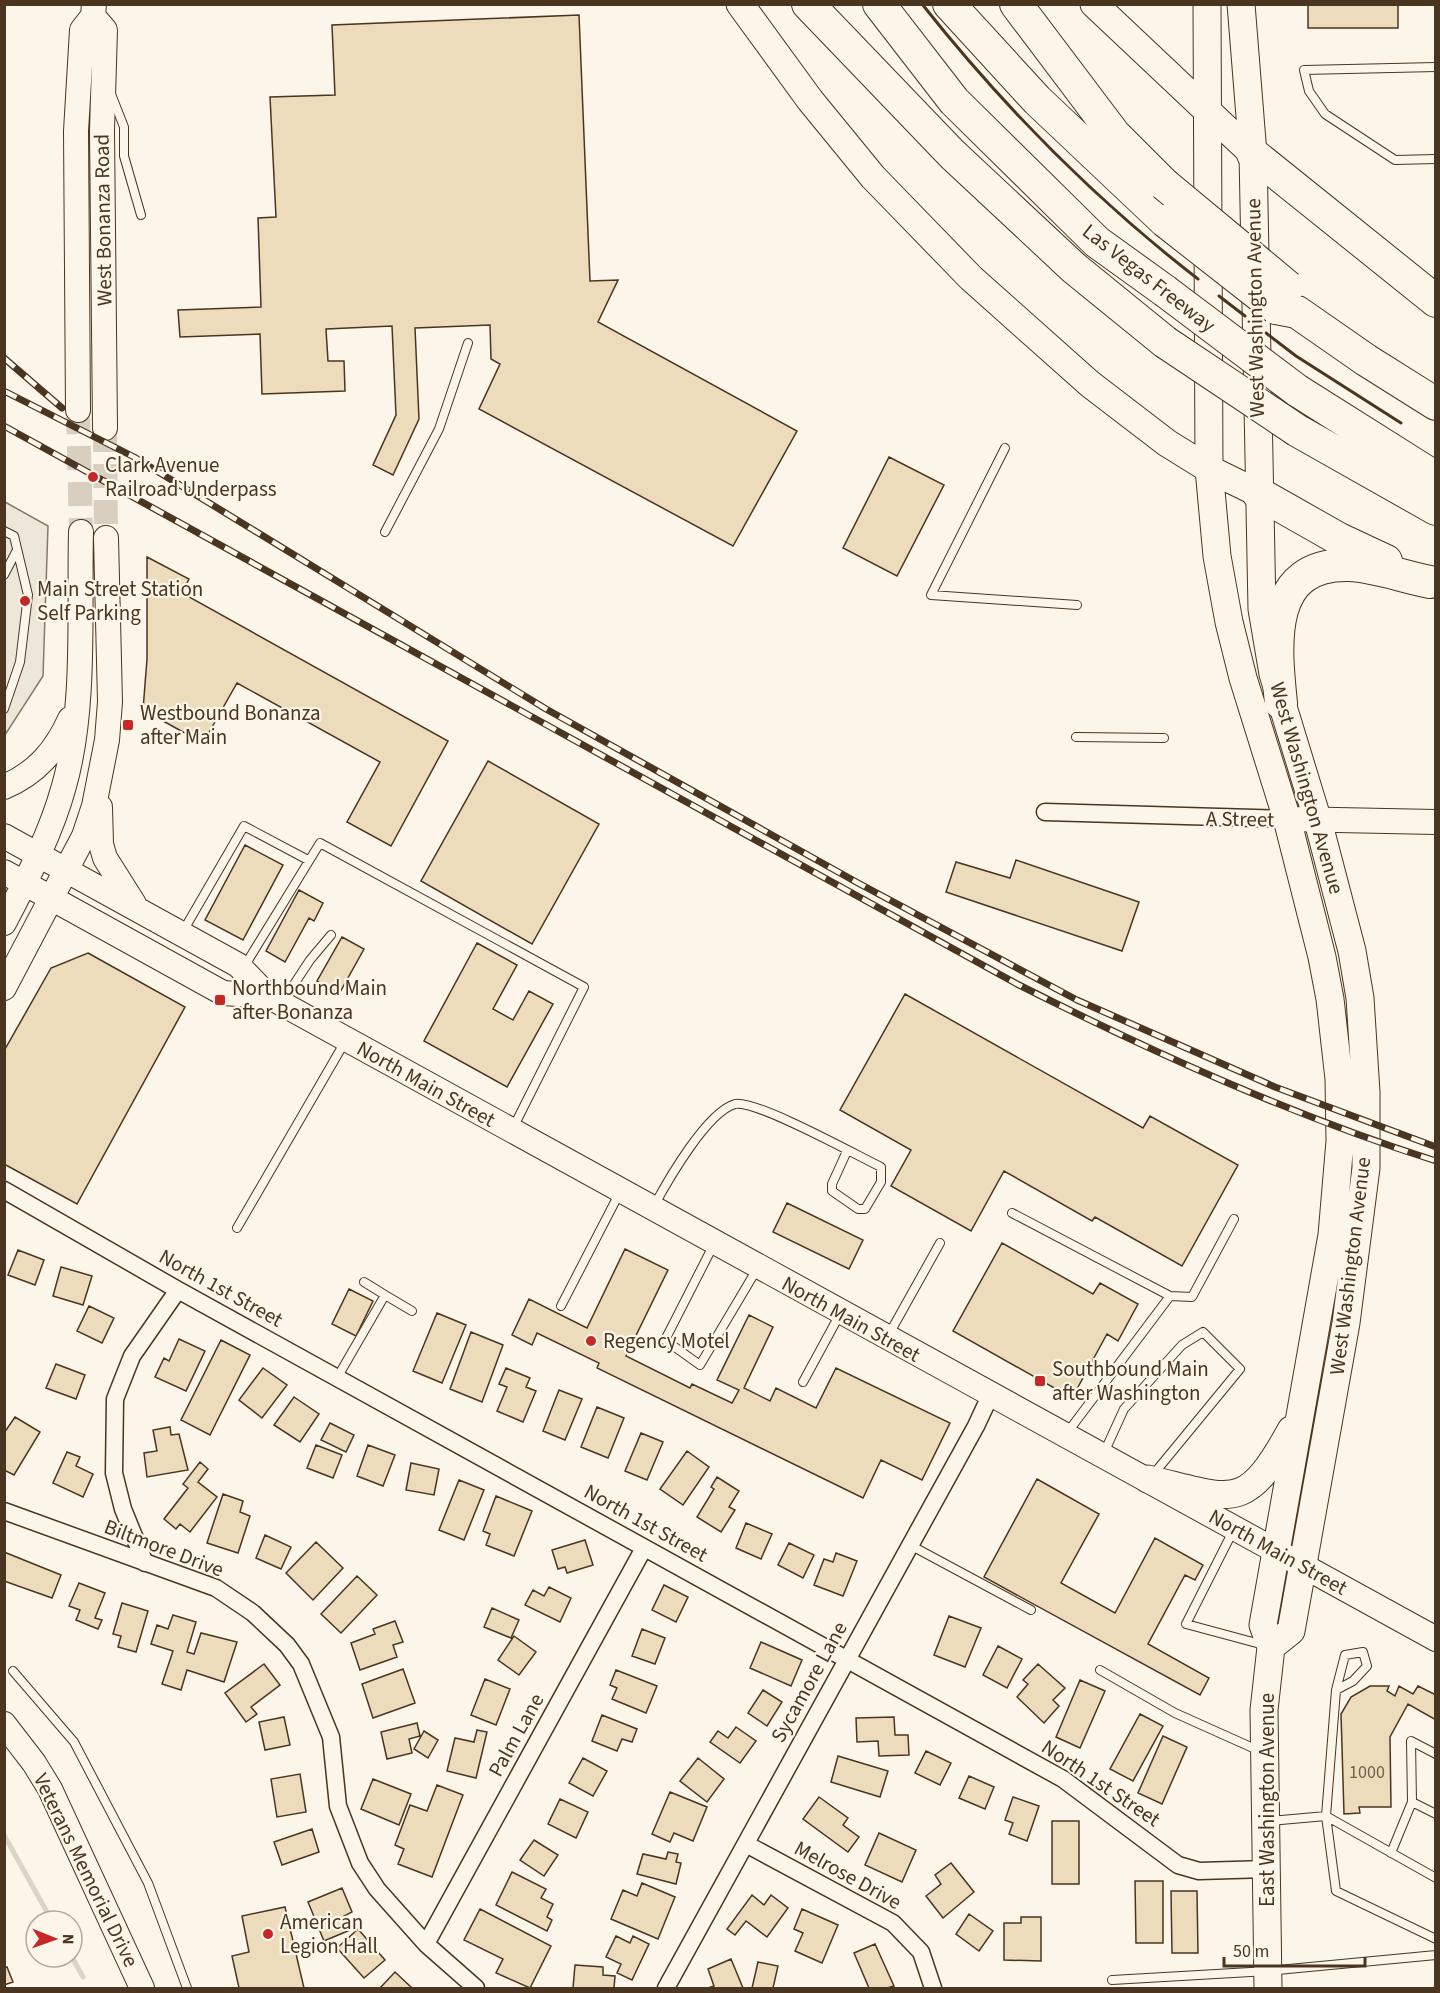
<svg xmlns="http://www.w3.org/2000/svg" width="1440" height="1993" viewBox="0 0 1440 1993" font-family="'Source Sans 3',sans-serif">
<rect width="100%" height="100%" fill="#fbf6e9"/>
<path fill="#ede7d9" stroke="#887966" stroke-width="1.5" d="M 5,502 L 48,526 L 43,676 L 5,735 Z"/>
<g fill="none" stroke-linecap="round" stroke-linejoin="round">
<path stroke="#dcd4c6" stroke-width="5" d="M 4,1835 L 52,1921
M 72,1957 L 83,1977"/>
</g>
<path fill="#ecdcbc" stroke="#4a3520" stroke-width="1.5" d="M 1308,4 L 1398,4 L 1398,28 L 1308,28 Z
M 579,15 L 590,281 L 618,280 L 598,322 L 797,431 L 733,546 L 479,409 L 500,364 L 491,359 L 490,325 L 415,328 L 419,419 L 393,475 L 373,465 L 396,415 L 392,326 L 326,329 L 328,361 L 344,361 L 345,391 L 262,394 L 260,334 L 180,337 L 178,310 L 261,307 L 258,218 L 276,217 L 270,97 L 335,95 L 332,25 Z
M 889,457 L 944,485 L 897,576 L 843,548 Z
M 147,557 L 189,579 L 182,593 L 448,741 L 391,846 L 347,822 L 380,762 L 237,683 L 203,743 L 143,710 L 147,659 Z
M 488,761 L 599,824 L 532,944 L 421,881 Z
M 245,845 L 283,865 L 243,940 L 205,920 Z
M 1016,860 L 1139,902 L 1122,951 L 946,892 L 956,862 L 1010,878 Z
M 299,890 L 323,903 L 314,921 L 309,918 L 285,962 L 266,951 Z
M 342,937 L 364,949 L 339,994 L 317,981 Z
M 477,943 L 517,965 L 493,1009 L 513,1020 L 529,991 L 553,1004 L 507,1087 L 424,1041 Z
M 88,953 L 185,1007 L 77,1204 L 4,1164 L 4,1051 L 51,968 Z
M 905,994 L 1143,1128 L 1150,1116 L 1238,1165 L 1182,1266 L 1095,1217 L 1092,1221 L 1004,1171 L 971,1231 L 891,1186 L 911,1150 L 840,1110 Z
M 787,1203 L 863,1240 L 849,1269 L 773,1232 Z
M 1002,1243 L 1093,1294 L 1100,1283 L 1138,1304 L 1118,1341 L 1107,1334 L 1072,1398 L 953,1331 Z
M 625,1249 L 668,1270 L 626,1356 L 690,1388 L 692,1384 L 732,1403 L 739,1390 L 717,1380 L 749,1315 L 773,1327 L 744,1388 L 770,1401 L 776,1388 L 816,1408 L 836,1368 L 950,1423 L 922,1480 L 881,1460 L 863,1498 L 597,1368 L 599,1363 L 537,1333 L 532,1345 L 512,1335 L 529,1299 L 587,1328 Z
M 18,1250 L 44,1260 L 35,1285 L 8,1275 Z
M 61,1267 L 92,1276 L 83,1305 L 53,1296 Z
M 349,1289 L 373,1301 L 356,1336 L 332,1324 Z
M 89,1306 L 114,1318 L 102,1343 L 77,1331 Z
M 437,1313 L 466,1325 L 442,1383 L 413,1371 Z
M 471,1332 L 503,1345 L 482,1402 L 450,1389 Z
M 179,1339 L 205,1351 L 186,1391 L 155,1377 L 164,1358 L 169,1361 Z
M 221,1340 L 250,1355 L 210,1435 L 181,1420 Z
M 56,1364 L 85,1375 L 76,1399 L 46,1388 Z
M 263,1368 L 287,1385 L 262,1418 L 239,1400 Z
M 506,1368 L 530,1378 L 526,1387 L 536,1391 L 523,1422 L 497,1411 L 507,1387 L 499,1384 Z
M 559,1390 L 582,1399 L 565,1440 L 543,1431 Z
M 294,1397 L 319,1414 L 300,1442 L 274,1425 Z
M 597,1407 L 624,1418 L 608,1458 L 581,1447 Z
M 15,1417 L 40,1432 L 14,1475 L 4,1470 L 4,1433 Z
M 330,1423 L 354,1435 L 346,1452 L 321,1440 Z
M 170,1427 L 171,1435 L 179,1434 L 188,1470 L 147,1477 L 144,1453 L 157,1451 L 153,1430 Z
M 641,1433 L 663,1442 L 647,1480 L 625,1471 Z
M 316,1445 L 342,1455 L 333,1478 L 307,1468 Z
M 368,1445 L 395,1455 L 383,1486 L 357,1476 Z
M 687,1451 L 709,1467 L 683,1505 L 660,1489 Z
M 67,1452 L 80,1457 L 76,1466 L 93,1474 L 83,1497 L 53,1483 Z
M 200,1462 L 208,1469 L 198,1482 L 217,1497 L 190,1532 L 180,1524 L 176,1529 L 164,1519 L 188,1488 L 183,1484 Z
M 411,1463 L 439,1469 L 434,1495 L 406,1490 Z
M 717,1477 L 739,1491 L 729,1507 L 735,1510 L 721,1532 L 697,1517 L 714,1489 L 711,1487 Z
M 1037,1479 L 1099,1514 L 1061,1583 L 1115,1613 L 1155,1538 L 1203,1565 L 1195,1580 L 1185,1575 L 1148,1644 L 1209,1678 L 1200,1695 L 984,1577 Z
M 459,1480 L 484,1490 L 464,1540 L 439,1530 Z
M 223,1494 L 243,1501 L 240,1512 L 250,1516 L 238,1553 L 207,1543 Z
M 496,1496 L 532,1511 L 514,1556 L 486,1545 L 490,1534 L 483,1531 Z
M 746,1523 L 772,1534 L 761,1559 L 736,1548 Z
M 265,1535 L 291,1547 L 281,1569 L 256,1558 Z
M 585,1540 L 593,1565 L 567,1573 L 565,1567 L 558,1569 L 552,1550 Z
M 316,1542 L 343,1568 L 313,1600 L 286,1573 Z
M 789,1543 L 814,1555 L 803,1578 L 778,1565 Z
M 4,1552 L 61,1575 L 52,1598 L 4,1581 Z
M 836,1553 L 857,1561 L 843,1596 L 814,1585 L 824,1559 L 833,1562 Z
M 357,1576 L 377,1595 L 341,1633 L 321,1614 Z
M 79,1583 L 105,1593 L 95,1618 L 102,1620 L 98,1629 L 76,1620 L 80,1610 L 69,1606 Z
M 664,1585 L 688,1597 L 676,1622 L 652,1610 Z
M 549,1587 L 571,1598 L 560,1622 L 525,1605 L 533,1590 L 544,1596 Z
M 122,1603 L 148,1611 L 136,1652 L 118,1647 L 121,1636 L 113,1634 Z
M 492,1608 L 519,1620 L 511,1638 L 484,1627 Z
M 173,1615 L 196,1622 L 187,1652 L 194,1654 L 201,1633 L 237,1642 L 224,1682 L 187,1670 L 181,1690 L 162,1684 L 173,1651 L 151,1644 L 157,1625 L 168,1629 Z
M 949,1616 L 981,1628 L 965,1667 L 934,1655 Z
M 395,1621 L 403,1642 L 393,1645 L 397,1657 L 360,1670 L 351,1643 L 375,1634 L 373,1629 Z
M 642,1629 L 665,1638 L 655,1664 L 632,1656 Z
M 514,1636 L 536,1652 L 519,1675 L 498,1660 Z
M 761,1642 L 802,1660 L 791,1686 L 750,1668 Z
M 998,1646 L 1022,1659 L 1007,1688 L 983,1675 Z
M 264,1664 L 280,1685 L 251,1707 L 257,1714 L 246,1722 L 225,1693 Z
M 1038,1664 L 1065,1688 L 1053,1700 L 1059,1706 L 1044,1723 L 1017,1697 L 1028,1684 L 1023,1680 Z
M 403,1669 L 415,1703 L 373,1718 L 362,1684 Z
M 616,1670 L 657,1686 L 646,1713 L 612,1699 L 617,1688 L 610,1685 Z
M 485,1679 L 510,1689 L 496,1725 L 471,1715 Z
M 1080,1680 L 1105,1691 L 1080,1748 L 1056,1737 Z
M 1370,1686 L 1389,1686 L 1387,1691 L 1395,1696 L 1399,1686 L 1413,1694 L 1418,1686 L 1436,1695 L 1436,1720 L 1408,1704 L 1390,1737 L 1391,1807 L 1359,1807 L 1360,1813 L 1344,1814 L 1341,1714 L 1351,1697 Z
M 763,1690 L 782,1702 L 767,1726 L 748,1713 Z
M 1140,1714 L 1163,1726 L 1133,1781 L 1110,1769 Z
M 602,1715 L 637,1729 L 632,1742 L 622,1739 L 617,1751 L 592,1741 Z
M 284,1717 L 290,1745 L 265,1750 L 259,1722 Z
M 894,1717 L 895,1735 L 908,1735 L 909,1755 L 879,1756 L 878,1741 L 857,1742 L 856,1718 Z
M 417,1723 L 420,1736 L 409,1739 L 412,1753 L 387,1759 L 381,1732 Z
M 736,1727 L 756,1741 L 740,1763 L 710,1742 L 718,1731 L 728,1738 Z
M 477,1730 L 487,1732 L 476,1778 L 447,1771 L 455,1738 L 474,1742 Z
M 424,1731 L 438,1740 L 428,1758 L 414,1749 Z
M 1163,1736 L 1187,1747 L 1162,1804 L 1138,1793 Z
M 926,1751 L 951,1763 L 940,1785 L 915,1773 Z
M 838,1756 L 888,1771 L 880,1797 L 831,1782 Z
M 583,1758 L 607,1771 L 593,1796 L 569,1783 Z
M 698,1758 L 724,1779 L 707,1802 L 680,1781 Z
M 300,1774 L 306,1812 L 277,1817 L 271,1779 Z
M 969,1776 L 994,1787 L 985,1809 L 959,1798 Z
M 373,1779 L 411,1794 L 399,1825 L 361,1809 Z
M 437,1785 L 463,1795 L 432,1877 L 398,1864 L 404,1849 L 395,1845 L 410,1805 L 427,1811 Z
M 670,1792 L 707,1807 L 693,1841 L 674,1833 L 670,1842 L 652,1834 Z
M 819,1797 L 848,1818 L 843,1825 L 859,1837 L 848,1852 L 803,1819 Z
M 1013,1797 L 1039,1806 L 1027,1841 L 1009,1834 L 1013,1823 L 1005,1820 Z
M 560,1799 L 588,1812 L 576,1838 L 548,1824 Z
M 1052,1821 L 1079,1821 L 1079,1884 L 1052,1884 Z
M 312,1829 L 319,1852 L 282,1865 L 274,1842 Z
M 879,1833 L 916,1850 L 902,1882 L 865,1865 Z
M 534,1840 L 558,1855 L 544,1876 L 520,1860 Z
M 668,1852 L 678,1854 L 676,1862 L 681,1863 L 676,1884 L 637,1874 L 643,1854 L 666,1859 Z
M 951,1863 L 974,1892 L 943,1918 L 926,1896 L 941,1884 L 935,1875 Z
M 512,1872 L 546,1889 L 541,1898 L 553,1904 L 547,1917 L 552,1920 L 547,1931 L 496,1905 Z
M 1135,1881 L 1163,1881 L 1163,1943 L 1136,1943 Z
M 642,1883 L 675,1897 L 658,1939 L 611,1919 L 623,1890 L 637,1896 Z
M 342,1888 L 352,1912 L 344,1916 L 350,1930 L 324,1941 L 308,1902 Z
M 1171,1891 L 1197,1891 L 1198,1953 L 1172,1953 Z
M 752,1895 L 764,1905 L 771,1895 L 788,1908 L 767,1937 L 746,1921 L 735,1935 L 727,1929 Z
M 285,1907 L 304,1988 L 239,1988 L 232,1956 L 249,1952 L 242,1916 Z
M 480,1909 L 551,1946 L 530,1988 L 496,1973 L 503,1959 L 464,1940 Z
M 802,1909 L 838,1925 L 822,1963 L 795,1951 L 803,1933 L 794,1929 Z
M 969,1914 L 993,1931 L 979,1951 L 956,1934 Z
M 1021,1917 L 1041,1917 L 1041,1961 L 1004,1960 L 1004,1923 L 1021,1923 Z
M 358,1929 L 385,1960 L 364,1978 L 337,1948 Z
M 616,1936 L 630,1943 L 633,1936 L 649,1944 L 632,1980 L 617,1973 L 621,1964 L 606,1957 Z
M 875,1944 L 894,1986 L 887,1988 L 869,1988 L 854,1953 Z
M 731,1959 L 743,1988 L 708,1988 L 714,1986 L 708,1969 Z
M 758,1962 L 778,1966 L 773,1988 L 752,1988 Z
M 575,1965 L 603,1967 L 603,1975 L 615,1976 L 614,1988 L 573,1988 Z
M 7,1967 L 13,1982 L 4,1985 L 4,1968 Z
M 395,1972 L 412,1988 L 380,1988 Z"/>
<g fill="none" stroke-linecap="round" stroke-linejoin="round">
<path stroke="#d8cfc1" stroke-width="24" stroke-dasharray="24 12" stroke-linecap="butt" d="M 78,410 L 81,532
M 105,428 L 106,538"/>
<defs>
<path id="lane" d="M 1436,67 L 1304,70 L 1309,91 L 1325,114 L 1395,160 L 1436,159
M 111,94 L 124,127 L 124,156 L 141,215
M 1005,448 L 931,595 L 1077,605
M 4,531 L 14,536 L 28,595 L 20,662 L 4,709
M 385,532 L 439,429 L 468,343
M 4,575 L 17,550
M 1076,737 L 1164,738
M 182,933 L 244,826 L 308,860
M 244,967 L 320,843 L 584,987 L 513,1128
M 283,1001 L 310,960 L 331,935
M 654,1206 C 668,1180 707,1112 735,1104 C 755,1099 858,1156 881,1167 L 881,1182 L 865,1209 L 858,1209 L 832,1191 L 832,1184 L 847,1151
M 1012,1213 L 1170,1296 L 1067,1433
M 237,1228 L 346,1040
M 714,1244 L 665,1340 L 700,1365 L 757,1269
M 385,1295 L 412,1311
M 1170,1296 L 1192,1297 L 1234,1219
M 561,1306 L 620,1192
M 888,1336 L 940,1243
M 337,1378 L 385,1295 L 364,1282
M 803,1382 L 840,1314
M 1103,1455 L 1124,1409 L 1182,1345 L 1203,1332 L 1240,1369 L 1152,1476
M 1233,1531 L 1186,1624 L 1264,1645
M 910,1545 L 1031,1610
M 1100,1670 L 1175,1713 L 1262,1752
M 13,1671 L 74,1742 L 148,1883 L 187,1988
M 1436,1754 L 1411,1741 L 1412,1802 L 1436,1814
M 1269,1821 L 1326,1816 L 1336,1690 L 1353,1681 L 1367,1666 L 1363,1652 L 1345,1655 L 1336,1690
M 1391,1853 L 1412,1802
M 1436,1878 L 1326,1816 L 1336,1891 L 1436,1939
M 1112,1980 L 1268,1971 L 1436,1955"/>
<path id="street" d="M 1045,812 L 1287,819
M 4,1190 L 178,1290 L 1063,1779 L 1178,1865 L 1199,1871 L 1267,1869
M 4,1511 L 216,1588 L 253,1613 L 287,1645 L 301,1664 L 331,1737 L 338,1806 L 360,1863 L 377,1889 L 426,1944 L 476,1988
M 145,1563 L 123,1509 L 114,1473 L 115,1399 L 132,1356 L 178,1290
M 746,1844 L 893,1923 L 921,1952 L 933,1988
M 426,1944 L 644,1548
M 666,1988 L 976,1426 L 990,1396"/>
<path id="secondary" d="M 93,16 L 105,30 L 102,130 L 105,428
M 78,410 L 76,131 L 82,30 L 93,16 L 94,4
M 4,787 C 37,773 56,750 70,719
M 100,807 L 101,844 L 105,858 L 134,904
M 1287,819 L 1436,822
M 4,836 L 238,965 L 268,996 C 657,1212 1047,1424 1436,1639
M 4,872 L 223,993 L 268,996
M 4,923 C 27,879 51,834 64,786 C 86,709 79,612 81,532
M 4,988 L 84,836 L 94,806 L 107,740 L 110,702 L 106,538
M 4,1724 L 34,1763 L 50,1789 L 142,1988"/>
<path id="primary" d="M 740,4 L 810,100 L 873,177 L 971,278 L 1090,384 L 1167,443 L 1209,469 L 1258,493
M 1094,4 L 1253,154
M 1207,4 L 1209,469 L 1217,556 L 1229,622 L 1243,678 L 1287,819 L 1322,957 L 1330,999 L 1339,1079 L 1340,1141 L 1332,1235 L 1263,1625 L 1271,1647 L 1264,1710 L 1268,1988
M 1241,4 L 1253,154 L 1262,609 L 1273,674 L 1318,821 L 1352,951 L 1360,998 L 1366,1092 L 1366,1168 L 1346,1323 L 1291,1631 L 1271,1647
M 1148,1479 C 1233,1499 1245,1514 1291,1430"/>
<path id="highway" d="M 808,4 L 952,154 L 1074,268 L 1165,342
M 879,4 L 954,101 L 1097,242 L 1165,291
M 949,4 L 1037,100 L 1165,221
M 1016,4 L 1114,134 L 1164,184
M 1253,154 L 1436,301
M 1276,308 L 1297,312 L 1366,360 L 1436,404
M 1298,391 L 1436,478
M 1298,431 L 1436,509
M 1258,493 L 1339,539 L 1386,561
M 1281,703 C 1275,645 1266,563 1349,565 C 1375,566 1404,577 1430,582"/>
</defs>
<use href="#lane" stroke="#4a3520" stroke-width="10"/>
<use href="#street" stroke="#4a3520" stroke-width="19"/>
<use href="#secondary" stroke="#4a3520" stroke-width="26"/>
<use href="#primary" stroke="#4a3520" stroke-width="29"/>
<use href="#highway" stroke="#4a3520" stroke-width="34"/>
<use href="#lane" stroke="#fbf6e9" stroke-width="8"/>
<use href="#street" stroke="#fbf6e9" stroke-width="16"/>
<use href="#secondary" stroke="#fbf6e9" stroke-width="24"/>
<use href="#primary" stroke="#fbf6e9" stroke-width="27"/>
<use href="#highway" stroke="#fbf6e9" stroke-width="32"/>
<defs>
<path id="rail" d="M 4,358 L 62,408
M 4,391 L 134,457 L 546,709 L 858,883 L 1077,1000 L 1275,1087 L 1436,1147
M 4,426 L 1017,984 C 1152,1052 1291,1115 1436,1161"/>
</defs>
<use href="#rail" stroke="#4a3520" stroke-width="7"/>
<use href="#rail" stroke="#fbf6e9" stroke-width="4.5" stroke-dasharray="14" stroke-linecap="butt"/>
<defs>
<path id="highway-bridge" d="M 1164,184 L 1288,287
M 1165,221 L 1276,308
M 1165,291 L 1298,391
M 1165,342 L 1298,431"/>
</defs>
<use href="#highway-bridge" stroke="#4a3520" stroke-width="34" stroke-linecap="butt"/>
<use href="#highway-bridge" stroke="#fbf6e9" stroke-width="32"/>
<path stroke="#4a3520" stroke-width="3" d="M 922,4 C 1002,105 1096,200 1198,279
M 1219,296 L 1245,316
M 1266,333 L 1296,356 L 1401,423"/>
</g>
<g fill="#c62828" stroke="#fbf6e9" stroke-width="2">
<circle cx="93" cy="477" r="6"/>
<circle cx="25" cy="601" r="6"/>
<rect x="122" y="719" width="12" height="12" rx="3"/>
<rect x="214" y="994" width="12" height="12" rx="3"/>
<circle cx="591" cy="1341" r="6"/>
<rect x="1034" y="1375" width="12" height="12" rx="3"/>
<circle cx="268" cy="1934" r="6"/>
</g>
<g text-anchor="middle" stroke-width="4.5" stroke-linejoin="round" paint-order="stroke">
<g font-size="18" fill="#725f47">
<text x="1367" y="1778">1000</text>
</g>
<g font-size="21" fill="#4a3520" stroke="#fbf6e9">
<text transform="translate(103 220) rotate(-91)" y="7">West Bonanza Road</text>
<text transform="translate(1149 278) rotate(38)" y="7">Las Vegas Freeway</text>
<text transform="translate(1255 308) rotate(-91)" y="7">West Washington Avenue</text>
<text transform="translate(1307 788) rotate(74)" y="7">West Washington Avenue</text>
<text transform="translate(1240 819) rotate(1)" y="7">A Street</text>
<text transform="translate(426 1084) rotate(29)" y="7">North Main Street</text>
<text transform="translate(1350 1266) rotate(-83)" y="7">West Washington Avenue</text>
<text transform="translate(221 1288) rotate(29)" y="7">North 1st Street</text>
<text transform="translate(851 1319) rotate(29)" y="7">North Main Street</text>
<text transform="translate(646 1523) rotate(29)" y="7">North 1st Street</text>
<text transform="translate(164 1548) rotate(21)" y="7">Biltmore Drive</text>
<text transform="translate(1278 1552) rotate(29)" y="7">North Main Street</text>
<text transform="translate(809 1682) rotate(-61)" y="7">Sycamore Lane</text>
<text transform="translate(516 1735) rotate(-61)" y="7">Palm Lane</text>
<text transform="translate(1101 1783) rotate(34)" y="7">North 1st Street</text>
<text transform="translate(1267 1800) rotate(-90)" y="7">East Washington Avenue</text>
<text transform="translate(86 1870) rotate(64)" y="7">Veterans Memorial Drive</text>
<text transform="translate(848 1875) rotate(29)" y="7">Melrose Drive</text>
</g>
<g font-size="21" fill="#4a3520" stroke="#fbf6e9" text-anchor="start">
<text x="105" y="472">Clark Avenue<tspan x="105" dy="24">Railroad Underpass</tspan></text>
<text x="37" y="596">Main Street Station<tspan x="37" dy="24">Self Parking</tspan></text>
<text x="140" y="720">Westbound Bonanza<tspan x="140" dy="24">after Main</tspan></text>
<text x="232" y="995">Northbound Main<tspan x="232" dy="24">after Bonanza</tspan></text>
<text x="603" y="1348">Regency Motel</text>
<text x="1052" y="1376">Southbound Main<tspan x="1052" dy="24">after Washington</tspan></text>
<text x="280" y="1929">American<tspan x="280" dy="24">Legion Hall</tspan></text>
</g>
</g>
<rect width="1440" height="1993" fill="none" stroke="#4a3520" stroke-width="12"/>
<g transform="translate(54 1939) rotate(91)"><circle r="28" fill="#fbf6e9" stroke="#b4a999" stroke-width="1.5"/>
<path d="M0-4.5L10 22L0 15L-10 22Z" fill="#c62828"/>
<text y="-9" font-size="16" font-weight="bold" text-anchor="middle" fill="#4a3520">N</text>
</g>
<path d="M1224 1957v9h141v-9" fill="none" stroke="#4a3520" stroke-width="3"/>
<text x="1233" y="1957" font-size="18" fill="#4a3520" stroke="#fbf6e9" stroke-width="4.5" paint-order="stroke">50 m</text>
</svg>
